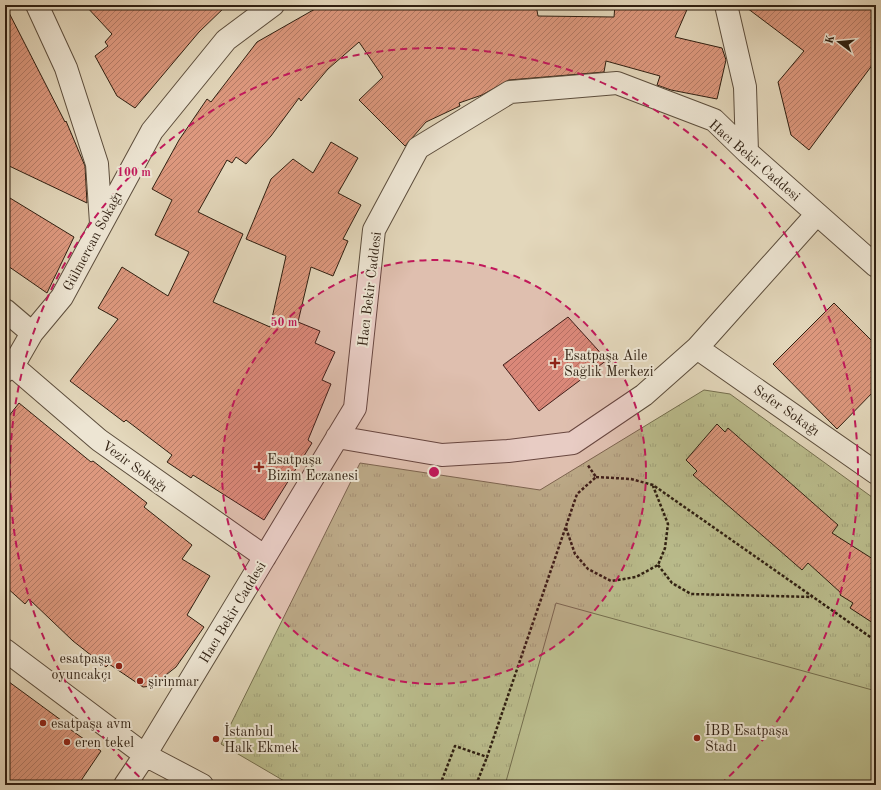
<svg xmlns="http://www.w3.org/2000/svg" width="881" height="790" viewBox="0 0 881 790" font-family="'Old Standard TT',serif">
<defs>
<pattern id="grass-tufts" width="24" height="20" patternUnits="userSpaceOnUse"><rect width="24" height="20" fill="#babc8c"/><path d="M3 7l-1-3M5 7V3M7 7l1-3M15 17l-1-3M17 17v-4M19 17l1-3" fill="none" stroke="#a0a178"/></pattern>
<pattern id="building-hatch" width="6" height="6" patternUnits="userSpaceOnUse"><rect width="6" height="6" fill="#dd987e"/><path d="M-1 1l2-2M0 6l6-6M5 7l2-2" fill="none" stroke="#b47b66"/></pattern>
</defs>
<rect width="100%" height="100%" fill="#e3d7bb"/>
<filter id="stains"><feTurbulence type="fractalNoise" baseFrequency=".005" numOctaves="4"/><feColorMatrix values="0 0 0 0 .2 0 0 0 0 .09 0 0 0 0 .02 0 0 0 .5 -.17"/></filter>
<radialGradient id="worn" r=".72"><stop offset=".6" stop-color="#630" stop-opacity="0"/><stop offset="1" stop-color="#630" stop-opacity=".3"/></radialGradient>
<path fill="url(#grass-tufts)" stroke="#746e4e" d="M 704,390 L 730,394 L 876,500 L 876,785 L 291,785 L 221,744 L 360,463 L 540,490 Z"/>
<path fill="#babc8c" stroke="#746e4e" d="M 556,603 L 876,691 L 876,785 L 505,785 Z"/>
<path fill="url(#building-hatch)" stroke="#2f1f11" d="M 5,5 L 65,122 L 66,121 L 82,159 L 85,166 L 87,203 L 5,164 Z
M 85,5 L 227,5 L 199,32 L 135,108 L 117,96 L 95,56 L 108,46 L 105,42 L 112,34 Z
M 322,5 L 536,5 L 538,16 L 614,17 L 615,5 L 689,5 L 675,37 L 722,48 L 726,60 L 717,99 L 671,90 L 657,85 L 660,76 L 606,61 L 604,72 L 509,80 L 482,95 L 459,103 L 460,106 L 426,122 L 405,146 L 359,100 L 383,77 L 359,42 L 328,69 L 301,101 L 299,98 L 271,136 L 246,164 L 236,157 L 232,163 L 227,160 L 198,212 L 243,234 L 213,302 L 270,327 L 286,256 L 246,239 L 271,179 L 293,159 L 313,173 L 331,142 L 358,158 L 338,193 L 361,205 L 343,239 L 348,241 L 333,276 L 311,267 L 298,322 L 320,331 L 315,343 L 335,352 L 322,380 L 331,384 L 308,440 L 312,443 L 264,520 L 193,475 L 191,478 L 167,462 L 172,455 L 126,420 L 124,422 L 70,381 L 118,319 L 98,308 L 122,267 L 168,296 L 189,252 L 155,235 L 172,200 L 152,189 L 179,140 L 207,99 L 211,102 L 257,42 Z
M 743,5 L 876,5 L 876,60 L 809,150 L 791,135 L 778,82 L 804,51 Z
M 5,195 L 74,237 L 47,293 L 5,264 Z
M 834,303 L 876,345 L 876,389 L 837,429 L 773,364 Z
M 568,317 L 607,360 L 539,411 L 503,365 Z
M 19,403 L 91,462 L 93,461 L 147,503 L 144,507 L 192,545 L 182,559 L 210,576 L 187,615 L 204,627 L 176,667 L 152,686 L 143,687 L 109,664 L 106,667 L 73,641 L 29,599 L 25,604 L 5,586 L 5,421 Z
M 717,424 L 725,432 L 728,428 L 838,525 L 832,533 L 876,561 L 876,625 L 850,608 L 853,603 L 840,595 L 841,593 L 808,563 L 802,570 L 693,475 L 697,471 L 686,460 Z
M 5,679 L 65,723 L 64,725 L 101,751 L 78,785 L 5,785 Z"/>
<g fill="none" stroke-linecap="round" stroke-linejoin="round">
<defs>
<path id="street" d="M 37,5 L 66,68 L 97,164 L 101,223
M 726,5 L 745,87 L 747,152
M 5,310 L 32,333
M 697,348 L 876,473
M 13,366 L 99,440 L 265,557
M 5,371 L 13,366 L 32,333 L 62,297 L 152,131 L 226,40 L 273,5
M 337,437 L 442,455 L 508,451 L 573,443 L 644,395 L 697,348 L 816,215
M 5,650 L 145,755 L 202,785
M 125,785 L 145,755 L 355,408 L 374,230 L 418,148 L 510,92 L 617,83 L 714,120 L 747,152 L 876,266"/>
</defs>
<use href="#street" stroke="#5c4d3c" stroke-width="24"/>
<path stroke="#2f1f11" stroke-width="2.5" stroke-dasharray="3 2" stroke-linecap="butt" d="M 596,477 L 631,479 L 653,485 L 876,641
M 566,528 L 575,554 L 588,569 L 611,581 L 636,577 L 658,565 L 665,548 L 668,524 L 653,486
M 658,565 L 672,583 L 691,594 L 812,597
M 440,785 L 455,746 L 487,757 L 577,494 L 596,477 L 587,464
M 476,785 L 487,757"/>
<use href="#street" stroke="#ede5d3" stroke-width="22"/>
</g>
<circle cx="434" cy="472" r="212" fill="#c2185b" fill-opacity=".12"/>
<g fill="none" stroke="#c2185b" stroke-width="2" stroke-dasharray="7 5">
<circle cx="434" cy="472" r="212"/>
<path d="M148 785A424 424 0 1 1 720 785"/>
</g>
<g fill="#8f2418" stroke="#ede5d3" stroke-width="1.5">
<path d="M553 357h4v4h4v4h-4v4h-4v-4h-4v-4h4z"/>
<path d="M257 461h4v4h4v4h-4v4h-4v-4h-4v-4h4z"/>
<circle cx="119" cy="666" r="4"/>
<circle cx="140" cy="681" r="4"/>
<circle cx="43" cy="723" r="4"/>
<circle cx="697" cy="738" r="4"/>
<circle cx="216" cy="739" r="4"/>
<circle cx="67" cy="742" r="4"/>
</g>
<g text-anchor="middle" stroke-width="4" stroke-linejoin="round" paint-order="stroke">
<g font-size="14" fill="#2f1f11" stroke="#ede5d3">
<text transform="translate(755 160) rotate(41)" y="5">Hacı Bekir Caddesi</text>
<text transform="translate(92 241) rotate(-62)" y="5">Gülmercan Sokağı</text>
<text transform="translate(369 289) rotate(-83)" y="5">Hacı Bekir Caddesi</text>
<text transform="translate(787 410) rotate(35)" y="5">Sefer Sokağı</text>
<text transform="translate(135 466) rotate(36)" y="5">Vezir Sokağı</text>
<text transform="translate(232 612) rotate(-59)" y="5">Hacı Bekir Caddesi</text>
</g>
<g font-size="14" fill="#2f1f11" stroke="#ede5d3" text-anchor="start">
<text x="564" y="360">Esatpaşa Aile<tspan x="564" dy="16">Sağlık Merkezi</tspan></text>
<text x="267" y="464">Esatpaşa<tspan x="267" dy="16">Bizim Eczanesi</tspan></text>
<text x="111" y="663" text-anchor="end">esatpaşa<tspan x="111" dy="16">oyuncakçı</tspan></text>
<text x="148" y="686">şirinmar</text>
<text x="51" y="728">esatpaşa avm</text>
<text x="705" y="735">İBB Esatpaşa<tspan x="705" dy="16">Stadı</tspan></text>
<text x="224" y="736">İstanbul<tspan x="224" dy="16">Halk Ekmek</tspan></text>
<text x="75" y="747">eren tekel</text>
</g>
</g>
<circle cx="434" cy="472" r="6" fill="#c2185b" stroke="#ede5d3" stroke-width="2"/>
<g font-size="12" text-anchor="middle" font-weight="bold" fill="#c2185b" stroke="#ede5d3" stroke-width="4" stroke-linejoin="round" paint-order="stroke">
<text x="134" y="176">100 m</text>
<text x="284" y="326">50 m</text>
</g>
<rect width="881" height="790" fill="none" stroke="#e3d7bb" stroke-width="20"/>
<rect x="6" y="6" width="869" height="778" fill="none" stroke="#2f1f11" stroke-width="2"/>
<rect x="10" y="10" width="861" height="770" fill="none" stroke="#2f1f11"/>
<g transform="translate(839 42) rotate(286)" stroke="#ede5d3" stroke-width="3" paint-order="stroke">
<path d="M0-3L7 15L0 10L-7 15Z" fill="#2f1f11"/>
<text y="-6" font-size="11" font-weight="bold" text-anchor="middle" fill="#2f1f11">K</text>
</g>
<rect width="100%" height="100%" filter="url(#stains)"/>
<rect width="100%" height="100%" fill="url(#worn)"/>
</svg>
